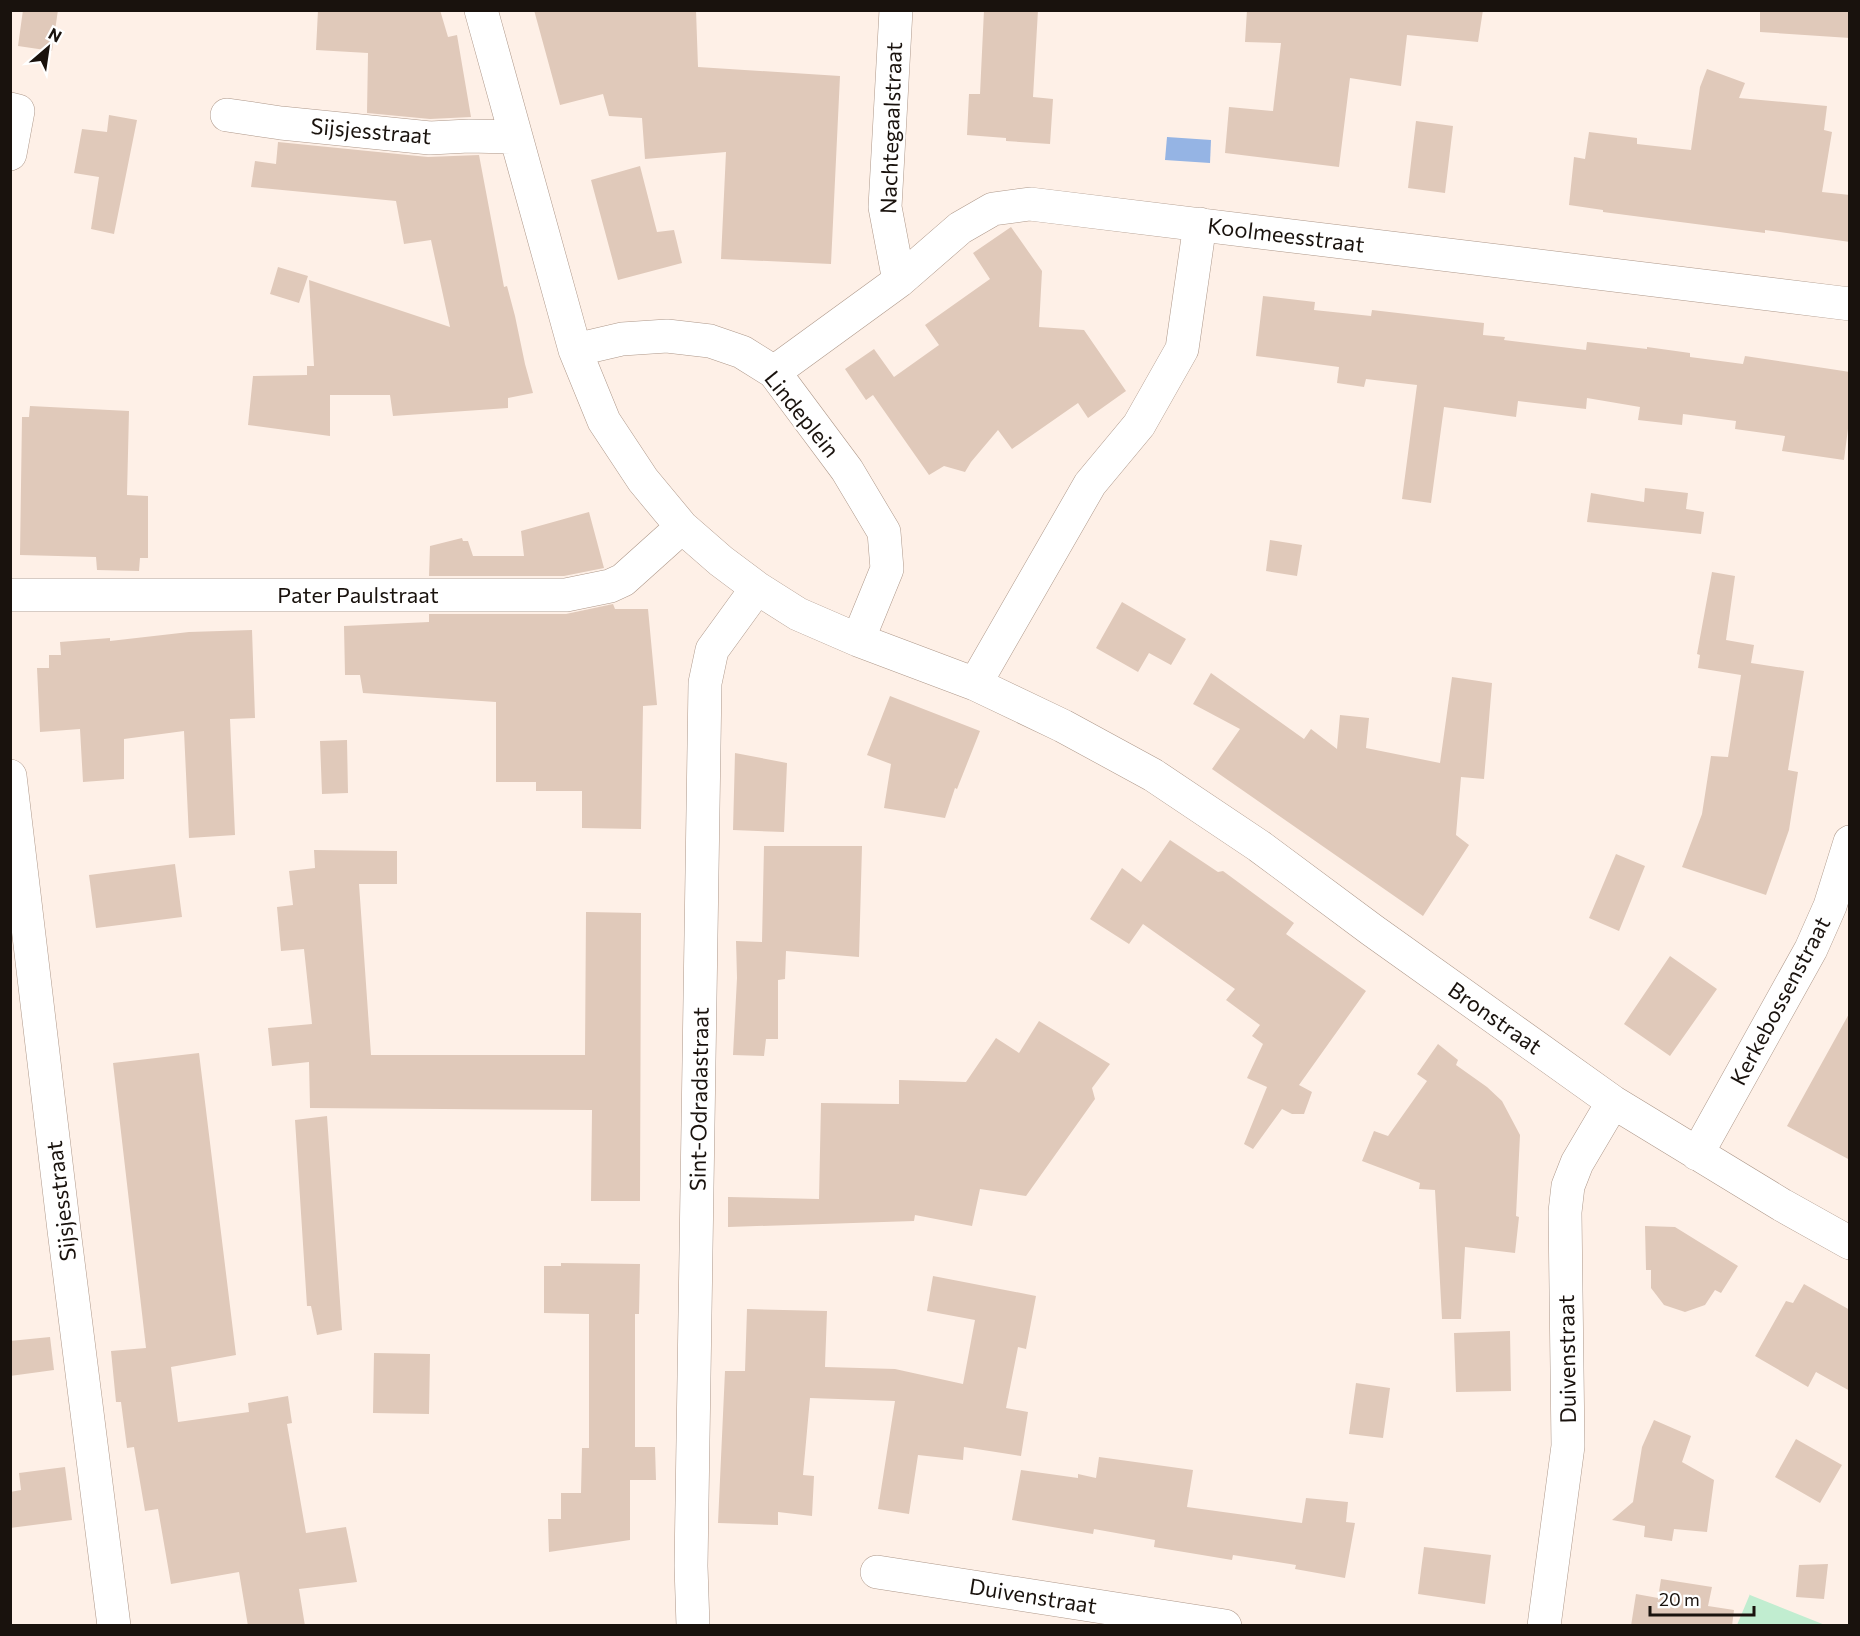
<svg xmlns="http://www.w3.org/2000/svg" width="1860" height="1636" viewBox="0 0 1860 1636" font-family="Commissioner,sans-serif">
<rect width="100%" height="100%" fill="#fef0e7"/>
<path fill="#c1edd0" d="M 1750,1594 L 1750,1595 L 1825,1625 L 1737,1625 Z"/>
<path fill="#95b4e4" d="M 1167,137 L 1211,140 L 1210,163 L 1165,160 Z"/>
<path fill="#e0c9ba" d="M 23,10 L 58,10 L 52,51 L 18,46 Z
M 318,10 L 440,10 L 448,37 L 457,35 L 471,117 L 430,119 L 367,113 L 368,53 L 316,50 Z
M 534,10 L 696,10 L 698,67 L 840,76 L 831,264 L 721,259 L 726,152 L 645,159 L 642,118 L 609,116 L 603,94 L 560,105 Z
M 984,10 L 1038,10 L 1033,97 L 1053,99 L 1050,144 L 1006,141 L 1006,138 L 967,135 L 969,94 L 980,94 Z
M 1247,10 L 1360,12 L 1360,10 L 1483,10 L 1478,42 L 1407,35 L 1401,86 L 1350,78 L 1339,167 L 1225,153 L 1229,107 L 1273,111 L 1281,43 L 1245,42 Z
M 1760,10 L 1850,10 L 1850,38 L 1760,32 Z
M 1707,69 L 1745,83 L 1739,98 L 1827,106 L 1824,130 L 1832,132 L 1822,192 L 1850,195 L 1850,242 L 1765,230 L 1765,233 L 1603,212 L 1603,210 L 1569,205 L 1574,157 L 1585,159 L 1589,132 L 1637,138 L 1637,144 L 1691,150 L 1700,87 Z
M 109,115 L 137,120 L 114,234 L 91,229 L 99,177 L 74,173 L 82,129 L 107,132 Z
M 1416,121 L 1453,126 L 1445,193 L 1408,188 Z
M 278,142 L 428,157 L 479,155 L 504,287 L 507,286 L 515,316 L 525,364 L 533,393 L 508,398 L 508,408 L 393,416 L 390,395 L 330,395 L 330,436 L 248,425 L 253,376 L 307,375 L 307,366 L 314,366 L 309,280 L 450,327 L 431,240 L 404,244 L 396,201 L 251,187 L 255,161 L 276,164 Z
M 640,166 L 657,232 L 674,230 L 682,263 L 618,280 L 591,180 Z
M 1011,227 L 1042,271 L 1039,327 L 1084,330 L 1126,391 L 1088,418 L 1078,403 L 1012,449 L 998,430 L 971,462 L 965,472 L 944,466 L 929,475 L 873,395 L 866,400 L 845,369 L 874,349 L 894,377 L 939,345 L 925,325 L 990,279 L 973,253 Z
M 278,267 L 308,276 L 299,303 L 270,294 Z
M 1263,296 L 1315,302 L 1314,310 L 1371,316 L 1372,310 L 1484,323 L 1483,335 L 1505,337 L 1504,340 L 1586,350 L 1587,342 L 1647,349 L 1647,347 L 1690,353 L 1690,357 L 1743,364 L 1745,356 L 1850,372 L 1850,413 L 1844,460 L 1782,451 L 1785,436 L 1735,429 L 1736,421 L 1683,414 L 1682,425 L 1638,420 L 1640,407 L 1587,398 L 1586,409 L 1518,401 L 1516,417 L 1444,407 L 1431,503 L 1402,499 L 1417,385 L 1366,379 L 1364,387 L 1337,383 L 1339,367 L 1256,356 Z
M 30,406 L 129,411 L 127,495 L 148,496 L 148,558 L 140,558 L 139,571 L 97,570 L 96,557 L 20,555 L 22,417 L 29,417 Z
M 1645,488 L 1688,493 L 1686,509 L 1704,512 L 1701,534 L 1587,522 L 1591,493 L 1644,502 Z
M 589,512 L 604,568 L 564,576 L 429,576 L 430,546 L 462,538 L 463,541 L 468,541 L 473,556 L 524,556 L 521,531 Z
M 1270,540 L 1302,545 L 1297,576 L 1266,571 Z
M 1712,572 L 1735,576 L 1726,640 L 1754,645 L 1751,663 L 1804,671 L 1788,770 L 1798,772 L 1789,830 L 1766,895 L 1682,867 L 1702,814 L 1711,756 L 1728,757 L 1741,675 L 1698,668 L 1700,655 L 1697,654 Z
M 1122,602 L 1186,639 L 1171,665 L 1149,653 L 1138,672 L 1096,648 Z
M 613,604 L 615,609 L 648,609 L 657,705 L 643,706 L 641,829 L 582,828 L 582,791 L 536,791 L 536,782 L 496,782 L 496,702 L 363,693 L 360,675 L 345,675 L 344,626 L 429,622 L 429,614 L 566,614 Z
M 252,630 L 255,718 L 230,719 L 235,835 L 189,838 L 184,731 L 124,739 L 124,779 L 83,782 L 80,729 L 40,732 L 37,668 L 49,668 L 49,655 L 61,655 L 60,642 L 110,638 L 110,641 L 189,632 Z
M 1211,673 L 1304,739 L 1311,729 L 1337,749 L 1340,715 L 1369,718 L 1366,748 L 1440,763 L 1452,677 L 1492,683 L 1484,779 L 1461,777 L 1456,835 L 1469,845 L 1423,916 L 1212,769 L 1240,729 L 1193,704 Z
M 890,696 L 980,731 L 957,789 L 955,788 L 945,818 L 884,808 L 891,764 L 867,755 Z
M 347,740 L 348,793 L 322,794 L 320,741 Z
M 735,753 L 787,763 L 784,832 L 733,830 Z
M 1170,840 L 1218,872 L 1223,871 L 1294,923 L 1286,934 L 1366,991 L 1299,1085 L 1312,1092 L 1304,1114 L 1292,1114 L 1282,1109 L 1253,1149 L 1244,1144 L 1267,1087 L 1247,1078 L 1263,1044 L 1252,1036 L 1260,1025 L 1226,1000 L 1235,989 L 1143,924 L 1129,944 L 1090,919 L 1122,868 L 1141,882 Z
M 764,846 L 862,846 L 859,957 L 786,951 L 785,979 L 778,980 L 778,1039 L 766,1039 L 764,1056 L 733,1055 L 737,978 L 736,941 L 762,942 Z
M 314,850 L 397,851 L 397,884 L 359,884 L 371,1055 L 585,1055 L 586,912 L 641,913 L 640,1201 L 591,1201 L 592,1110 L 310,1108 L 309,1062 L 272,1066 L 268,1028 L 312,1024 L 304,949 L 281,951 L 277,907 L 293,905 L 289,871 L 315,868 Z
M 1616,854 L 1645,866 L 1619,931 L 1589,918 Z
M 175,864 L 182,917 L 96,928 L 89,875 Z
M 1670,956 L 1717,989 L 1670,1056 L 1624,1024 Z
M 1850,1012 L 1850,1160 L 1787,1126 Z
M 1039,1021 L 1110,1064 L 1092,1088 L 1095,1099 L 1026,1196 L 980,1189 L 972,1226 L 915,1215 L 914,1221 L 728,1227 L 728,1197 L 819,1199 L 821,1103 L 899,1104 L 899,1080 L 966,1082 L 996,1038 L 1019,1053 Z
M 1438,1044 L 1458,1060 L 1456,1065 L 1487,1087 L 1502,1101 L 1520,1135 L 1516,1216 L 1519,1217 L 1515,1253 L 1465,1247 L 1461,1319 L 1442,1319 L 1435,1190 L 1419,1189 L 1420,1183 L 1362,1161 L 1374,1131 L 1388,1136 L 1427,1081 L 1417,1074 Z
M 199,1053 L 236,1355 L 171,1367 L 178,1422 L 249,1412 L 248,1403 L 288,1396 L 292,1423 L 287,1424 L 306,1533 L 346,1527 L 357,1582 L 299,1589 L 305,1626 L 248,1626 L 239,1572 L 171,1584 L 158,1509 L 145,1511 L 134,1447 L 127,1448 L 121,1402 L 116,1402 L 111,1351 L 146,1348 L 113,1063 Z
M 327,1116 L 342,1330 L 317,1335 L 311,1306 L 307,1306 L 295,1120 Z
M 1645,1226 L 1675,1227 L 1738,1266 L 1721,1293 L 1715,1290 L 1705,1305 L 1685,1312 L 1664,1305 L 1651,1288 L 1651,1270 L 1646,1270 Z
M 561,1263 L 640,1264 L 639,1314 L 635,1314 L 635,1447 L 655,1447 L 656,1480 L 630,1480 L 630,1540 L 549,1552 L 548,1519 L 561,1519 L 561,1493 L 581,1493 L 582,1448 L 589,1448 L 589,1314 L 544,1313 L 544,1266 L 561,1266 Z
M 933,1276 L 1036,1296 L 1026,1349 L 1018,1347 L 1006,1408 L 1028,1412 L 1021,1456 L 964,1447 L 963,1460 L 918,1455 L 909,1514 L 878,1509 L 895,1401 L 810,1398 L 803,1475 L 814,1476 L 812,1516 L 778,1512 L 778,1525 L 718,1523 L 725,1371 L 745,1371 L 747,1309 L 827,1311 L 825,1367 L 895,1369 L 963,1384 L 975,1320 L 927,1311 Z
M 1804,1284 L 1850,1310 L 1850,1391 L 1816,1372 L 1808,1387 L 1755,1356 L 1786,1301 L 1793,1303 Z
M 1510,1331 L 1511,1391 L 1456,1392 L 1454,1333 Z
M 50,1337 L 54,1370 L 10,1376 L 10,1341 Z
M 374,1353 L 430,1354 L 429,1414 L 373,1413 Z
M 1356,1383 L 1390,1388 L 1383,1438 L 1349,1434 Z
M 1654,1420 L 1691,1436 L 1682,1462 L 1714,1480 L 1707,1532 L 1674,1529 L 1672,1541 L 1644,1537 L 1645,1526 L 1612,1520 L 1633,1502 L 1642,1447 Z
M 1796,1439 L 1842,1465 L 1820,1503 L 1775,1477 Z
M 1099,1457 L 1193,1470 L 1187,1507 L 1302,1523 L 1306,1498 L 1348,1502 L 1346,1522 L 1355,1523 L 1345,1578 L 1295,1569 L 1296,1565 L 1233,1555 L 1232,1560 L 1154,1547 L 1155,1540 L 1094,1529 L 1093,1534 L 1012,1520 L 1021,1470 L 1078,1478 L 1078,1474 L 1096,1478 Z
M 65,1467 L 72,1520 L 10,1528 L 10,1492 L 21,1490 L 19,1473 Z
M 1424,1547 L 1491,1555 L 1485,1604 L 1418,1594 Z
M 1828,1564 L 1824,1599 L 1796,1597 L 1799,1565 Z
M 1661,1579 L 1712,1587 L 1708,1606 L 1734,1610 L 1732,1626 L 1631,1626 L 1636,1594 L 1658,1598 Z"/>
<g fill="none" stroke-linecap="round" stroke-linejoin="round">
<defs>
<path id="minor" d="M 481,10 L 575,350 L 604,421 L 643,480 L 682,527 L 721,561 L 757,588 L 798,614 L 858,640 L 975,684 L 1063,726 L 1153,775 L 1259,846 L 1372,930 L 1613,1102 L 1782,1205 L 1850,1243
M 896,10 L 885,207 L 899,281
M 10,109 L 18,111 L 10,154
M 227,115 L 281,123 L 430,138 L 469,136 L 516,137
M 575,350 L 622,339 L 667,336 L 710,341 L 742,352 L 774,372 L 847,470 L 884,532 L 887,569 L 858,640
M 774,372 L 899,281 L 960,228 L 993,209 L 1030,204 L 1850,304
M 10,595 L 566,595 L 610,586 L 623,580 L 682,527
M 975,684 L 1090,484 L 1139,425 L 1182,349 L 1200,224
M 10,776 L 64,1230 L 114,1626
M 1697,1154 L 1811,949 L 1830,906 L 1850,842
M 877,1572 L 1225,1626
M 693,1626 L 691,1566 L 705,683 L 712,650 L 757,588
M 1544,1626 L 1568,1446 L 1565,1212 L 1568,1186 L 1577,1163 L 1613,1102"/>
</defs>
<use href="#minor" stroke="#ae988a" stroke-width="34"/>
<use href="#minor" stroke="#fff" stroke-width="33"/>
</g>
<g text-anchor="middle" stroke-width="4.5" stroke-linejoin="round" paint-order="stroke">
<g font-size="22" fill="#19120d" stroke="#fff">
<text transform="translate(891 128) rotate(-88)" y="8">Nachtegaalstraat</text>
<text transform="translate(371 131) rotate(5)" y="8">Sijsjesstraat</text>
<text transform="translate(1286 235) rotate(7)" y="8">Koolmeesstraat</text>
<text transform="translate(802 414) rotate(51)" y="8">Lindeplein</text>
<text x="358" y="603">Pater Paulstraat</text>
<text transform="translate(1780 1001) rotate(-62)" y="8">Kerkebossenstraat</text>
<text transform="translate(1495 1018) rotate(35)" y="8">Bronstraat</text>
<text transform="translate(699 1099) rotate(-89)" y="8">Sint-Odradastraat</text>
<text transform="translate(61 1201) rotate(-97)" y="8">Sijsjesstraat</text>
<text transform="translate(1567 1359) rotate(-91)" y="8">Duivenstraat</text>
<text transform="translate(1033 1596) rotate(9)" y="8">Duivenstraat</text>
</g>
</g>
<rect width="1860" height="1636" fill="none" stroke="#19120d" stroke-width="24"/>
<g transform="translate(48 48) rotate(29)" stroke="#ffffff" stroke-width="4.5" paint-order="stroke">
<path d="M0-4.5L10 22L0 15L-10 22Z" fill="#19120d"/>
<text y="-9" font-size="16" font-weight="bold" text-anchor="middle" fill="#19120d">N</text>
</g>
<path d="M1650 1606v9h104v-9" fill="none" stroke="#19120d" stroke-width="3"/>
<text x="1659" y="1606" font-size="18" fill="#19120d" stroke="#ffffff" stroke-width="4.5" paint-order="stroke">20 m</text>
</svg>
